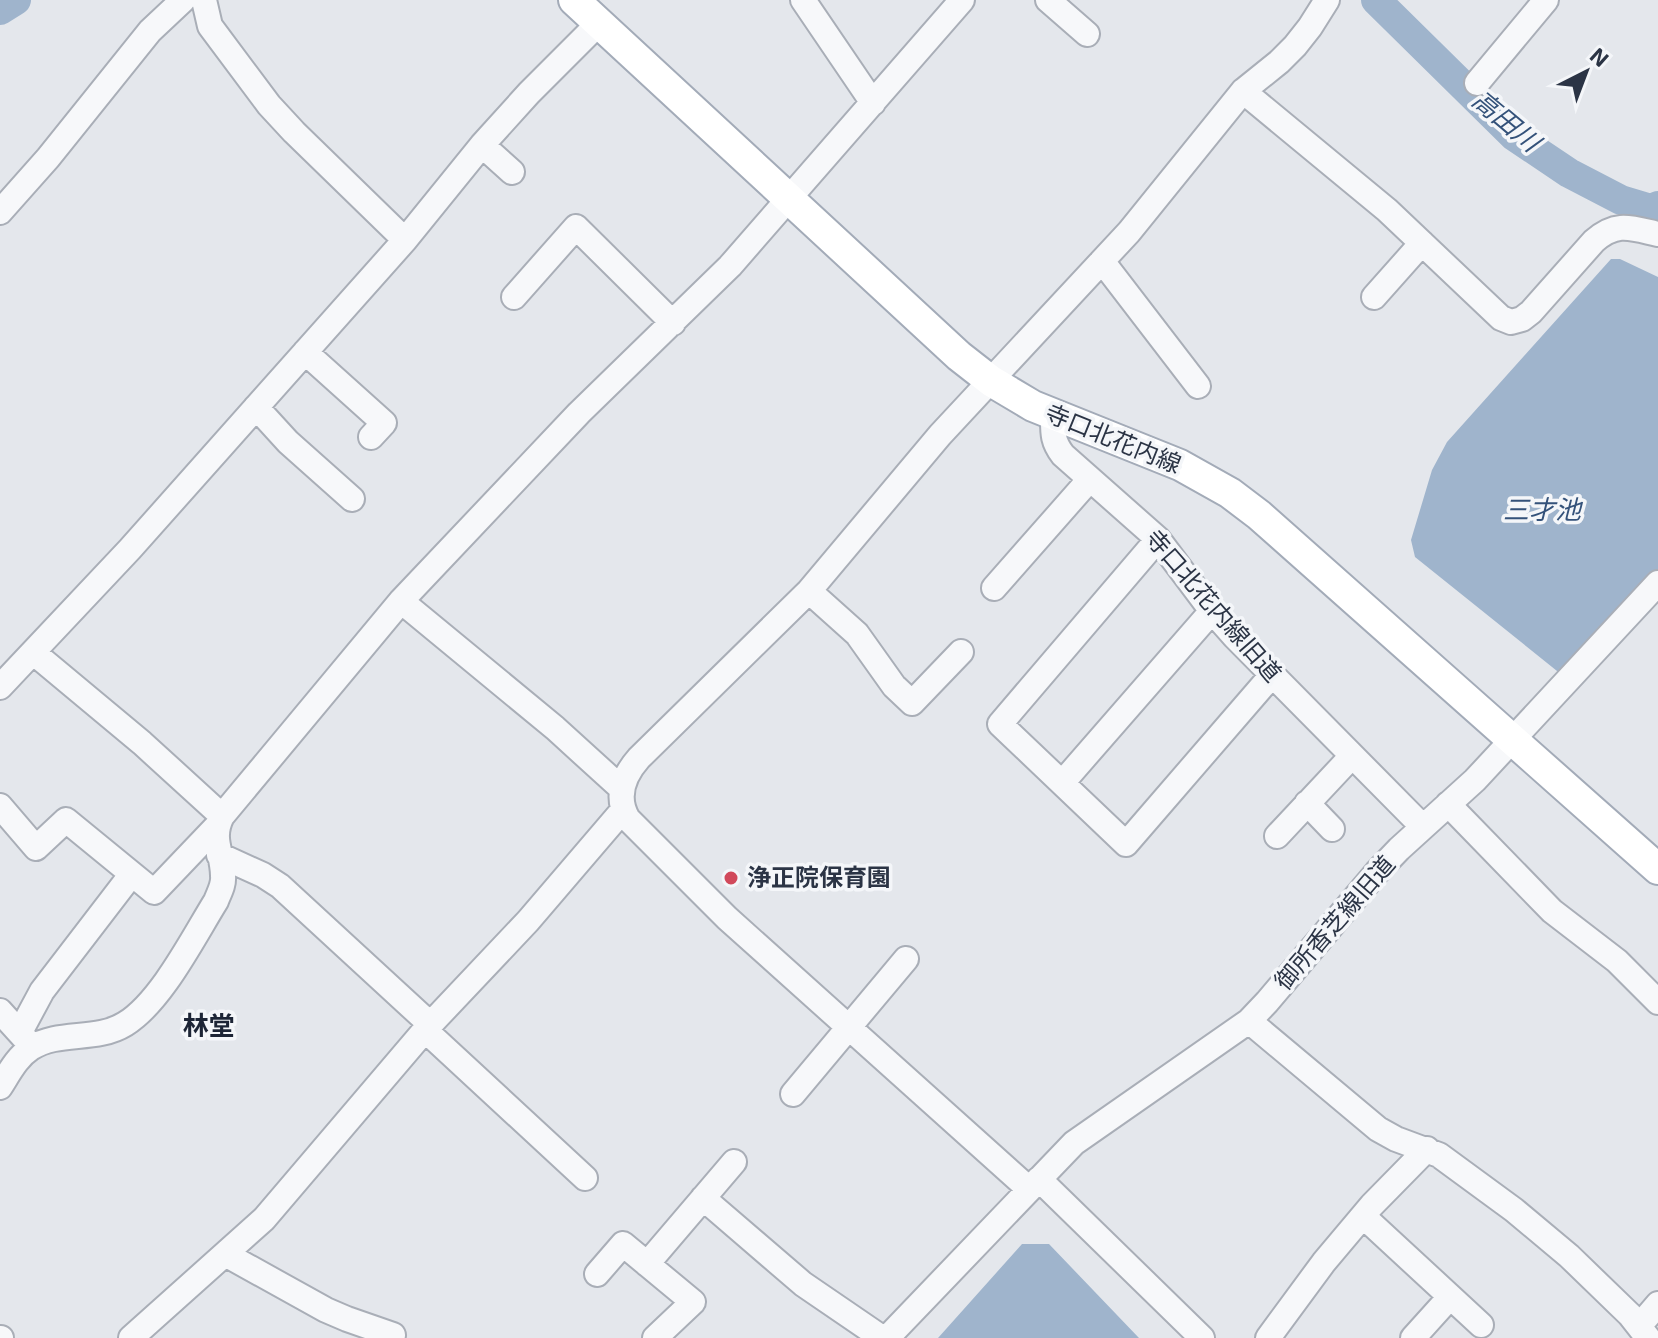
<svg xmlns="http://www.w3.org/2000/svg" width="1658" height="1338" viewBox="0 0 1658 1338" font-family="'Exo 2','Noto Sans JP',sans-serif">
<rect width="100%" height="100%" fill="#e4e7ec"/>
<path fill="#9fb4cc" d="M 1611,259 L 1620,259 L 1658,277 L 1658,570 L 1562,675 L 1415,557 L 1411,540 L 1432,470 L 1447,442 Z
M 1022,1244 L 1049,1244 L 1139,1338 L 938,1338 Z"/>
<g fill="none" stroke-linecap="round" stroke-linejoin="round">
<path stroke="#9fb4cc" stroke-width="30" d="M 1376,0 L 1514,136 L 1569,173 L 1621,200 L 1651,209 L 1658,206
M 0,10 L 16,0"/>
<defs>
<path id="minor" d="M 204,0 L 210,26 L 269,105 L 294,132 L 405,240
M 803,0 L 873,103
M 1048,0 L 1087,34
M 1477,83 L 1546,0
M 1243,91 L 1387,210 L 1501,318 L 1511,322 L 1522,319 L 1531,312 L 1594,241 C 1617,221 1631,228 1658,234
M 482,145 L 512,172
M 0,212 L 48,158 L 150,31 L 183,0
M 1102,261 L 1198,386
M 514,297 L 576,227 L 673,323
M 1374,297 L 1422,243
M 305,352 L 384,423 L 371,437
M 256,407 L 288,442 L 352,499
M 1053,415 C 1053,432 1052,441 1063,455 L 1158,539 L 1212,611 L 1235,637 L 1423,827
M 1158,539 L 1000,724 L 1126,844 L 1272,675
M 994,588 L 1090,479
M 809,591 L 857,634 L 894,686 L 912,703 L 961,652
M 401,601 L 555,728 L 622,789
M 34,653 L 142,743 L 222,816
M 0,687 L 130,549 L 405,240 L 482,145 L 529,93 L 599,23
M 1062,783 L 1212,611
M 1307,803 L 1332,829
M 1448,804 L 1552,911 L 1617,961 L 1658,1002
M 0,806 L 36,848 L 66,820 L 154,892 L 217,826
M 1277,836 L 1352,756
M 219,855 L 263,875 L 280,886 L 430,1024
M 0,1011 L 28,1042
M 1249,1021 L 1378,1129 L 1396,1139 L 1439,1155 L 1514,1210 L 1569,1256 L 1630,1315 L 1648,1338
M 425,1030 L 585,1178
M 20,1032 L 42,991 L 131,875
M 0,1087 C 9,1073 17,1057 31,1048 C 59,1030 96,1042 125,1024 C 161,1002 193,938 216,901 C 219,893 224,885 223,876 C 223,852 210,840 222,816 L 401,601 L 579,413 L 730,266 L 962,0
M 793,1094 L 906,959
M 1039,1179 L 1202,1338
M 1029,1189 L 727,918 L 628,819 C 615,797 623,776 639,758 L 809,591 L 940,435 L 1129,232 L 1243,91 L 1279,62 L 1295,46 L 1310,27 L 1327,0
M 703,1198 L 803,1284 L 882,1338
M 1363,1216 L 1481,1325
M 225,1254 L 326,1310 L 347,1319 L 393,1335
M 647,1264 L 734,1162
M 597,1274 L 623,1244 L 693,1302 L 655,1338
M 1640,1325 L 1658,1304
M 0,1338 L 1,1338
M 131,1338 L 264,1219 L 425,1030 L 528,921 L 623,810
M 887,1338 L 1074,1143 L 1249,1021 L 1267,1002 L 1377,872 L 1399,849 L 1475,780 L 1658,583
M 1268,1338 L 1324,1262 L 1372,1205 L 1427,1149
M 1413,1338 L 1450,1297"/>
<path id="major" d="M 574,0 L 959,356 L 991,381 L 1033,406 L 1180,465 L 1230,493 L 1259,515 L 1658,869"/>
</defs>
<use href="#minor" stroke="#a9aeb7" stroke-width="28"/>
<use href="#major" stroke="#a3abb8" stroke-width="34"/>
<use href="#minor" stroke="#f7f8fa" stroke-width="24"/>
<use href="#major" stroke="#fff" stroke-width="30"/>
</g>
<circle fill="#d1495b" stroke="#f4f6f9" stroke-width="3" cx="731" cy="878" r="8"/>
<g text-anchor="middle" stroke-width="7" stroke-linejoin="round" paint-order="stroke">
<g font-size="24" fill="#2b3445" stroke="#f4f6f9">
<text transform="translate(1113 439) rotate(22)" y="8">寺口北花内線</text>
<text transform="translate(1213 606) rotate(49)" y="8">寺口北花内線旧道</text>
<text transform="translate(1335 923) rotate(-49)" y="8">御所香芝線旧道</text>
</g>
<g font-size="24" font-weight="bold" fill="#2b3445" stroke="#f4f6f9" text-anchor="start">
<text x="747" y="886">浄正院保育園</text>
</g>
<g font-size="26" font-style="italic" fill="#34527a" stroke="#f4f6f9">
<text transform="translate(1506 121) rotate(40)" y="9">高田川</text>
<text x="1542" y="519">三才池</text>
</g>
<g font-size="26" font-weight="bold" fill="#1d2536" stroke="#f4f6f9">
<text x="209" y="1035">林堂</text>
</g>
</g>
<g transform="translate(1586 72) rotate(42)" stroke="#f4f6f9" stroke-width="6" paint-order="stroke">
<path d="M0-6L14 30L0 20L-14 30Z" fill="#2b3445"/>
<text y="-12" font-size="22" font-weight="bold" text-anchor="middle" fill="#2b3445">N</text>
</g>
</svg>
